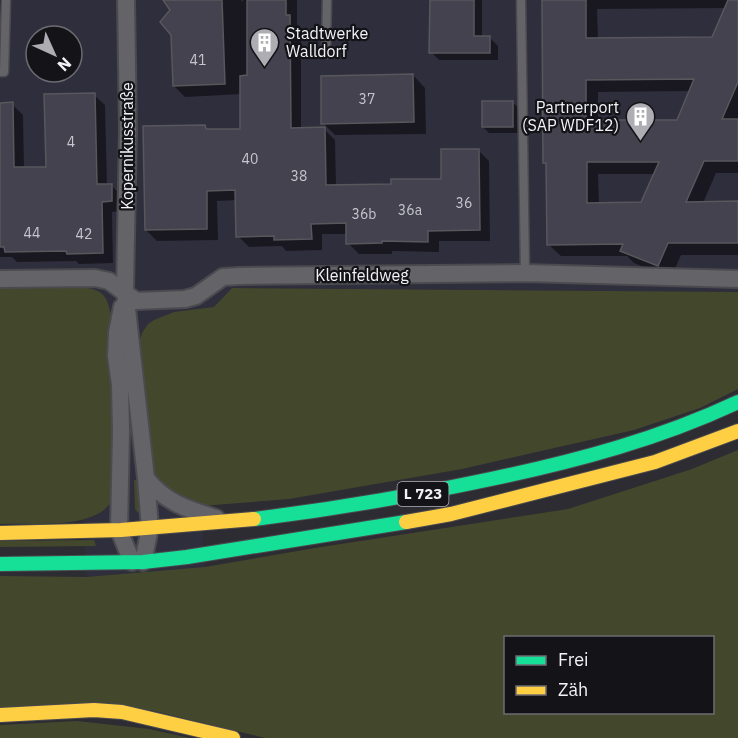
<svg xmlns="http://www.w3.org/2000/svg" width="738" height="738" viewBox="0 0 738 738" font-family="'IBM Plex Sans',sans-serif">
<rect width="100%" height="100%" fill="#2d2c32"/>
<path fill="#2f2e3c" fill-rule="evenodd" d="M 0,0 L 738,0 L 738,292 L 232,288 L 214,307 L 174,312 L 142,333 L 139,343 L 140,376 L 201,506 L 205,567 L 86,577 L 84,519 L 97,516 L 0,287 ZM 36,36 L 72,36 L 72,72 L 36,72 Z"/>
<path fill="#43482d" fill-rule="evenodd" d="M 72,285 C 105,291 106,290 113,324 L 115,489 C 113,494 112,502 108,506 C 89,529 28,523 0,524 L 0,287 Z
M 232,288 L 738,292 L 738,389 L 700,408 L 634,430 L 462,469 L 289,499 L 201,506 L 184,501 L 164,487 L 152,471 L 140,376 L 139,343 L 142,333 L 148,324 L 154,320 L 174,312 L 214,307 Z
M 738,450 L 738,738 L 265,738 L 150,710 L 0,708 L 0,576 L 86,577 L 205,567 L 315,548 L 568,509 L 692,469 ZM 506,638 L 712,638 L 712,712 L 506,712 Z
M 134,480 L 139,480 L 141,508 L 138,513 L 135,509 Z
M 94,540 L 96,546 L 0,547 L 0,541 Z
M 77,721 L 149,729 L 190,738 L 0,738 L 0,725 Z"/>
<path fill="#0007" fill-rule="evenodd" d="M 0,0 L 4,0 L 6,65 L 0,65 Z
M 165,0 L 241,0 L 243,2 L 243,0 L 297,0 L 297,24 L 301,28 L 301,129 L 324,129 L 335,140 L 336,186 L 392,185 L 442,181 L 478,150 L 489,161 L 490,241 L 439,241 L 439,252 L 392,251 L 392,254 L 359,254 L 348,243 L 348,234 L 322,234 L 322,250 L 286,251 L 282,246 L 249,247 L 238,236 L 237,200 L 217,201 L 218,240 L 157,241 L 146,230 L 205,127 L 209,131 L 242,130 L 242,94 L 185,97 L 174,86 L 172,10 Z
M 432,0 L 482,0 L 482,38 L 490,38 L 498,46 L 498,60 L 439,60 L 431,52 Z
M 543,0 L 738,0 L 738,173 L 716,173 L 703,203 L 738,203 L 738,255 L 681,255 L 671,278 L 634,263 L 627,256 L 561,256 L 548,244 L 548,166 L 544,162 ZM 727,8 L 713,39 L 598,40 L 597,9 ZM 691,91 L 678,121 L 598,122 L 598,92 ZM 598,174 L 655,174 L 642,204 L 599,204 Z
M 413,75 L 425,88 L 426,134 L 335,135 L 323,123 Z
M 94,95 L 105,105 L 107,186 L 112,186 L 122,196 L 122,211 L 112,212 L 113,263 L 79,264 L 76,261 L 17,262 L 12,257 L 0,257 L 0,104 L 12,104 L 23,115 L 24,169 L 47,168 Z
M 512,102 L 519,108 L 519,133 L 489,133 L 483,127 Z"/>
<path fill="#43424e" stroke="#58575c" stroke-width="1.5" fill-rule="evenodd" d="M 163,0 L 222,0 L 225,84 L 173,86 L 171,35 L 160,22 L 170,10 Z
M 247,0 L 286,0 L 286,15 L 290,15 L 291,128 L 325,127 L 326,185 L 391,184 L 391,179 L 441,179 L 441,149 L 479,149 L 480,230 L 428,231 L 428,242 L 382,241 L 382,243 L 346,244 L 346,223 L 311,224 L 312,239 L 274,240 L 274,236 L 236,237 L 235,190 L 207,191 L 207,229 L 145,230 L 143,126 L 205,125 L 206,129 L 240,129 L 240,76 L 247,75 Z
M 430,0 L 474,0 L 474,36 L 490,36 L 490,53 L 429,53 Z
M 542,0 L 586,0 L 586,38 L 712,37 L 728,0 L 738,0 L 738,82 L 722,119 L 738,119 L 738,161 L 704,161 L 686,202 L 738,201 L 738,243 L 668,243 L 658,266 L 620,251 L 623,244 L 547,245 L 546,163 L 543,163 ZM 694,79 L 677,120 L 586,120 L 586,80 ZM 587,162 L 659,162 L 641,202 L 587,203 Z
M 413,74 L 414,122 L 321,124 L 321,76 Z
M 95,93 L 97,184 L 112,184 L 112,201 L 102,202 L 103,253 L 67,254 L 66,251 L 5,252 L 4,247 L 0,247 L 0,103 L 13,102 L 14,167 L 46,167 L 44,94 Z
M 482,101 L 513,101 L 513,127 L 482,127 Z"/>
<g fill="none" stroke-linecap="round" stroke-linejoin="round">
<defs>
<path id="lane" d="M 521,0 L 525,273
M 326,54 L 327,0
M 0,72 L 4,72 L 6,0"/>
<path id="street" d="M 126,0 L 128,129 L 125,291 L 146,478 L 150,528 L 143,562
M 0,279 L 95,278 L 109,281 L 136,301 L 185,299 L 196,296 L 223,277 L 240,276 L 525,273 L 738,279
M 122,307 L 117,333 L 116,356 L 120,385 L 121,431 L 119,530 L 132,562
M 146,478 C 164,502 189,510 216,518"/>
<path id="fast" d="M 254,519 C 334,509 412,496 491,479 C 577,461 659,439 738,402
M 0,564 L 143,562 L 187,557 L 406,522"/>
<path id="slow" d="M 406,522 L 451,514 L 655,462 L 738,431
M 0,533 L 121,530 L 254,519
M 0,715 L 94,710 L 122,712 L 233,738"/>
</defs>
<use href="#lane" stroke="#4a4a4f" stroke-width="11"/>
<use href="#street" stroke="#4a4a4f" stroke-width="20"/>
<use href="#fast" stroke="#4a4a4f" stroke-width="16"/>
<use href="#slow" stroke="#4a4a4f" stroke-width="16"/>
<use href="#lane" stroke="#636368" stroke-width="8"/>
<use href="#street" stroke="#636368" stroke-width="16"/>
<use href="#fast" stroke="#16e098" stroke-width="14"/>
<use href="#slow" stroke="#ffcf43" stroke-width="14"/>
</g>
<defs>
<symbol id="building-pin" viewBox="-11 -11 22 30"><path d="M0 17L-7.5 6A9.5 9.5 0 1 1 7.5 6Z" fill="#adadb3" stroke="#131318"/><path d="M-4-6H4V6H1V3H-1V6H-4ZM-2.5-4.3h1.7v1.8h-1.7ZM.8-4.3h1.7v1.8H.8ZM-2.5-1h1.7V.8h-1.7ZM.8-1h1.7V.8H.8Z" fill="#fff"/></symbol>
</defs>
<g fill-rule="evenodd">
<use href="#building-pin" x="248" y="26" width="33" height="45"/>
<use href="#building-pin" x="624" y="100" width="33" height="45"/>
</g>
<g text-anchor="middle" stroke-width="4.5" stroke-linejoin="round" paint-order="stroke">
<g font-size="14" fill="#c6c6ce">
<text x="198" y="65">41</text>
<text x="367" y="104">37</text>
<text x="71" y="147">4</text>
<text x="250" y="164">40</text>
<text x="299" y="181">38</text>
<text x="464" y="208">36</text>
<text x="410" y="215">36a</text>
<text x="364" y="219">36b</text>
<text x="32" y="238">44</text>
<text x="84" y="239">42</text>
</g>
<rect fill="#131318" stroke="#afafb6" stroke-width="1.5" x="397.5" y="482" width="51" height="24" rx="4.5"/>
<g font-size="15" font-weight="bold" fill="#f2f2f9">
<text x="423" y="499">L 723</text>
</g>
<g font-size="16" fill="#f2f2f9" stroke="#131318" text-anchor="start">
<text x="286" y="39">Stadtwerke<tspan x="286" dy="18">Walldorf</tspan></text>
<text x="619" y="113" text-anchor="end">Partnerport<tspan x="619" dy="18">(SAP WDF12)</tspan></text>
</g>
<g font-size="16" fill="#f2f2f9" stroke="#131318">
<text transform="translate(127 146) rotate(-90)" y="6">Kopernikusstraße</text>
<text x="362" y="281">Kleinfeldweg</text>
</g>
</g>
<rect x="504" y="636" width="210" height="78" fill="#131318" stroke="#6c6c72" stroke-width="1.5"/>
<rect x="516" y="656" width="30" height="9" fill="#16e098" stroke="#6c6c72" stroke-width="1.5"/>
<text x="558" y="666" font-size="18" fill="#f2f2f9">Frei</text>
<rect x="516" y="686" width="30" height="9" fill="#ffcf43" stroke="#6c6c72" stroke-width="1.5"/>
<text x="558" y="696" font-size="18" fill="#f2f2f9">Zäh</text>
<g transform="translate(54 54) rotate(135)"><circle r="28" fill="#131318" stroke="#6c6c72" stroke-width="1.5"/>
<path d="M0-4.5L10 22L0 15L-10 22Z" fill="#adadb3"/>
<text y="-9" font-size="16" font-weight="bold" text-anchor="middle" fill="#f2f2f9">N</text>
</g>
</svg>
